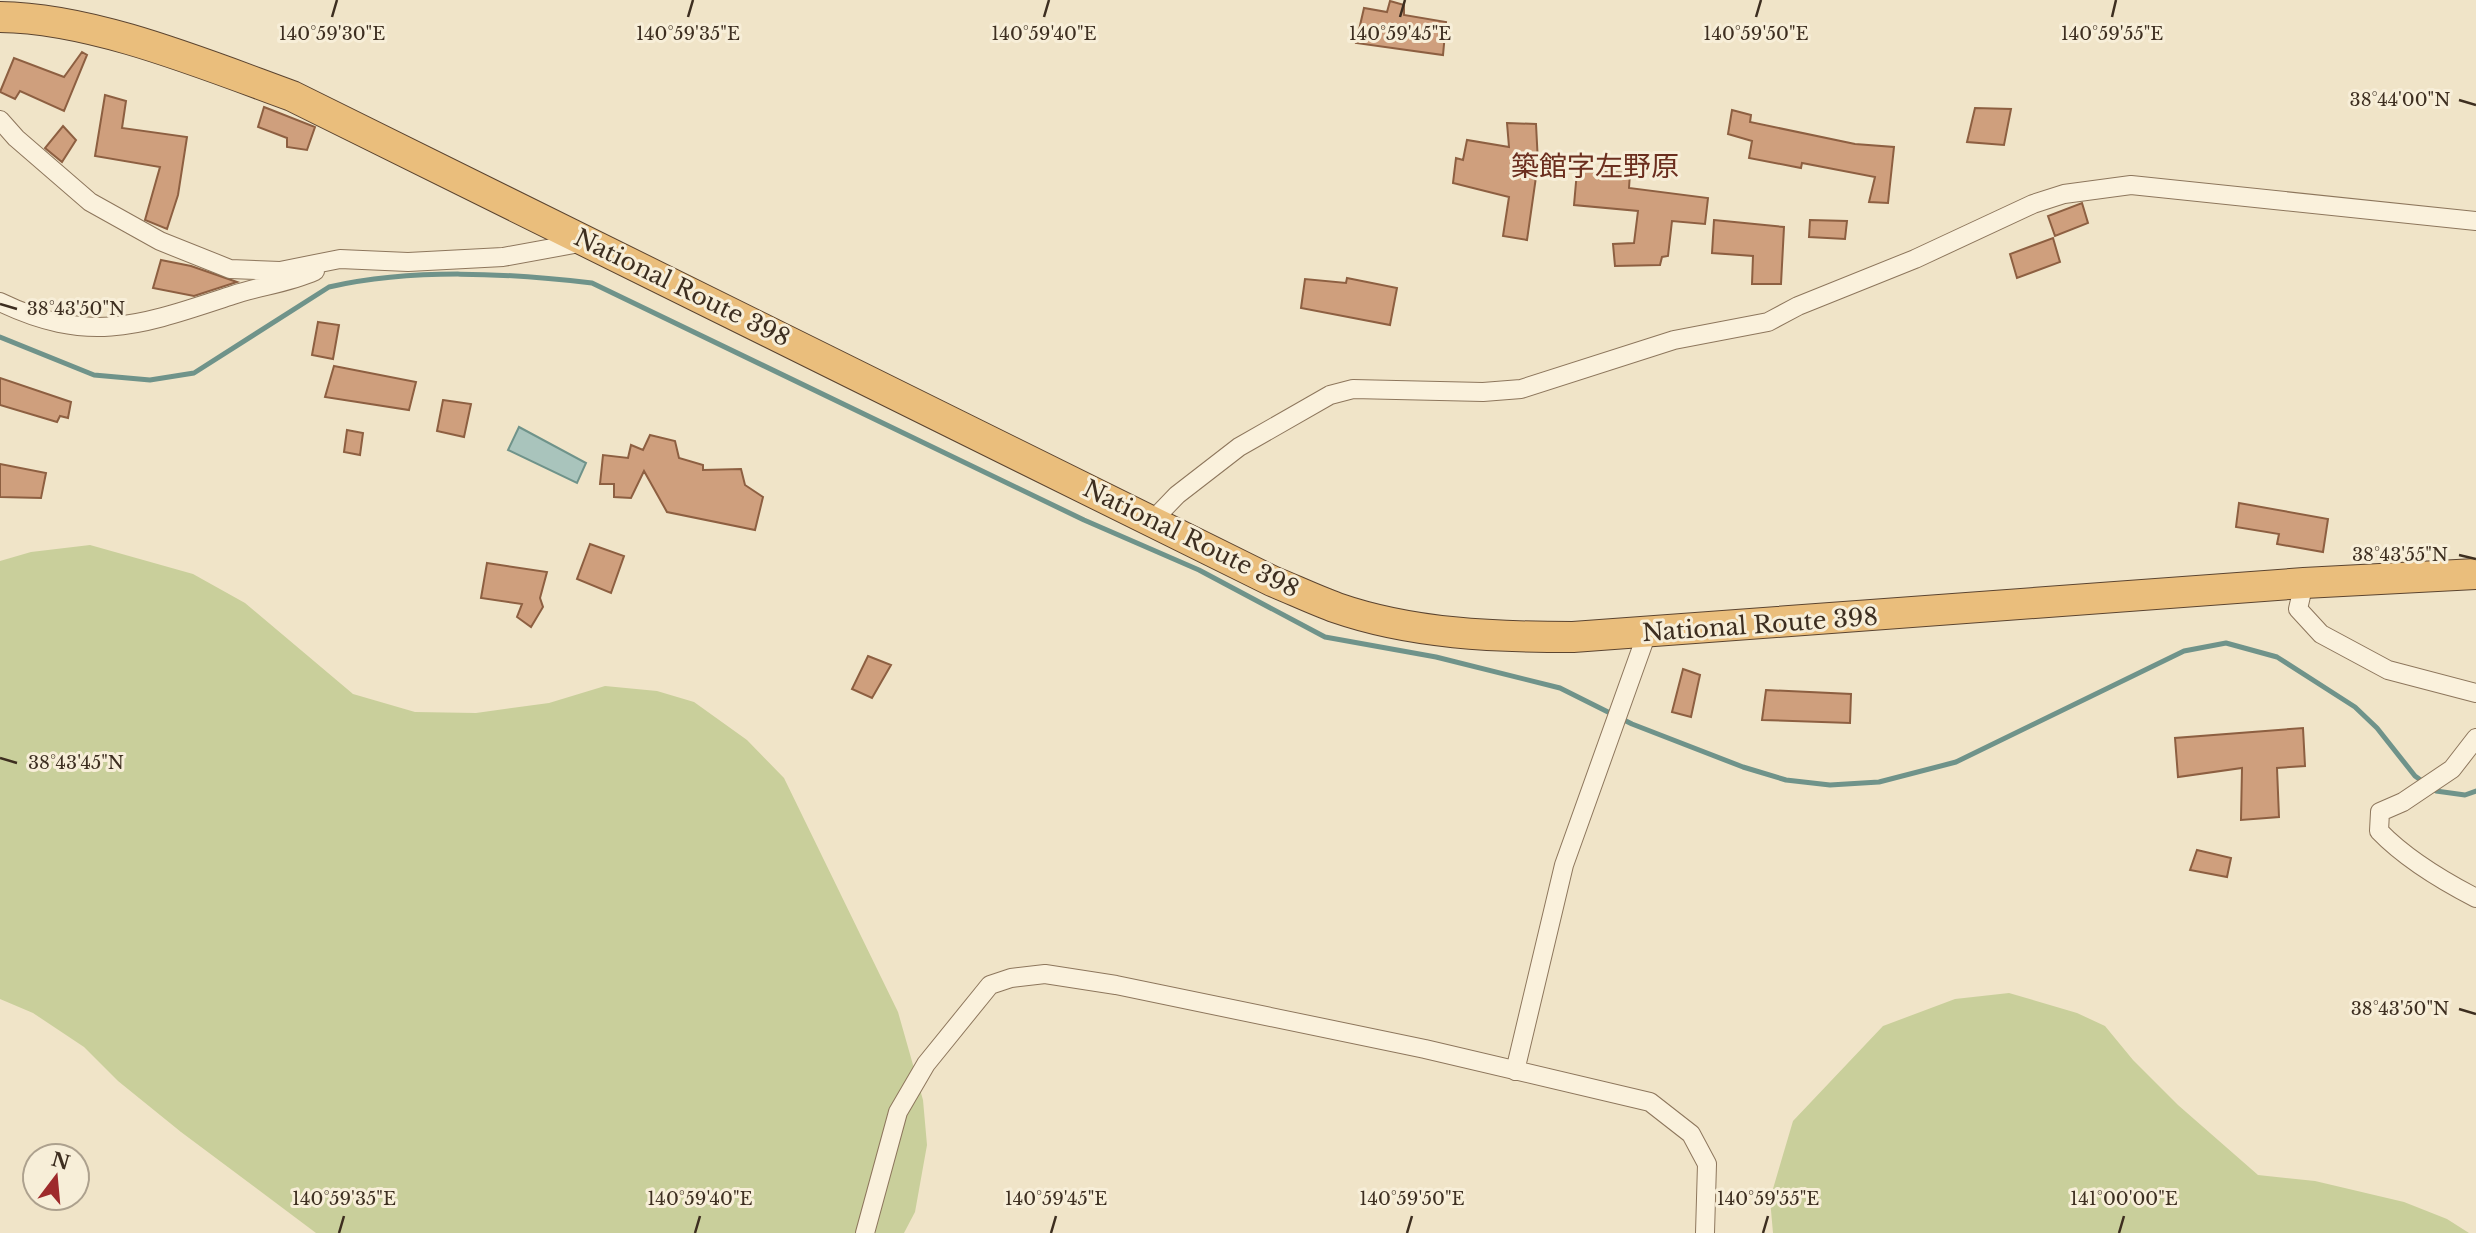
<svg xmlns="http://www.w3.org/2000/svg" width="2476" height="1233" viewBox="0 0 2476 1233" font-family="'Libre Baskerville','Noto Sans JP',serif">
<rect width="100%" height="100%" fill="#f0e4c8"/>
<path fill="#c9cf9b" d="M 90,545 L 193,574 L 245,603 L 353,694 L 415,712 L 476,713 L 549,703 L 605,686 L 657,691 L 694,702 L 747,740 L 784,778 L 898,1012 L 923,1100 L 927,1145 L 915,1212 L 904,1233 L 316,1233 L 181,1132 L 118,1081 L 84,1047 L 33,1013 L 0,999 L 0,561 L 31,552 Z
M 2009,993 L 2077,1013 L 2105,1026 L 2133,1060 L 2178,1105 L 2258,1175 L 2315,1181 L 2404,1202 L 2447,1219 L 2469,1233 L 1773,1233 L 1770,1199 L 1793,1121 L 1883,1026 L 1955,999 Z"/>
<path fill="#a9c4bc" stroke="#6f938a" stroke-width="2" d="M 519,427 L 586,463 L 577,483 L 508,450 Z"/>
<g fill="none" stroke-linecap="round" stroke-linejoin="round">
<path stroke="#6f938a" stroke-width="5" d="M 0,337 L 94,375 L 150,380 L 194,373 L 329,287 C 414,268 506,273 592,283 L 1084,520 L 1199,570 L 1325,637 L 1436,657 L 1560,688 L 1632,724 L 1743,767 L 1786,780 L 1830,785 L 1879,782 L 1956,762 L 2184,651 L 2226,643 L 2277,657 L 2355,707 L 2377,728 L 2415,776 L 2436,791 L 2465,795 L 2476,791"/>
</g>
<path fill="#cf9f7d" stroke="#8d5f41" stroke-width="2" d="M 1390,1 L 1404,5 L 1404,15 L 1446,22 L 1443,55 L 1356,43 L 1364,8 L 1387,12 Z
M 82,52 L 87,55 L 64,111 L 20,91 L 15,99 L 0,92 L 14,58 L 64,77 Z
M 105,95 L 126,101 L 122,128 L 187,137 L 178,195 L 167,229 L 145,220 L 160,167 L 95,156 Z
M 264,107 L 315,127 L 307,150 L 287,147 L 287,138 L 258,127 Z
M 1975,108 L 2011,109 L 2004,145 L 1967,142 Z
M 1732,110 L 1751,115 L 1750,122 L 1855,144 L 1894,147 L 1888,203 L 1869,202 L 1875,177 L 1802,163 L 1801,168 L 1749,158 L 1752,141 L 1728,134 Z
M 1507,123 L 1536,124 L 1538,163 L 1527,240 L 1503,236 L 1509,197 L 1453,183 L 1456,158 L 1463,160 L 1467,140 L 1509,147 Z
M 63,126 L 76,140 L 62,162 L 45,148 Z
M 1577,171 L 1630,173 L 1629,188 L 1708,198 L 1705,224 L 1672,221 L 1668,256 L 1662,257 L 1660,265 L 1615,266 L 1613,244 L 1634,243 L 1638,211 L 1574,205 Z
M 2082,203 L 2088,223 L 2055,236 L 2048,216 Z
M 1714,220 L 1784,227 L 1781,284 L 1752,284 L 1753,256 L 1712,253 Z
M 1810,220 L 1847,221 L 1845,239 L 1809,237 Z
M 2053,238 L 2060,262 L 2017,278 L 2010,254 Z
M 161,260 L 191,266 L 237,282 L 194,296 L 153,288 Z
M 1347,278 L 1397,288 L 1390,325 L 1301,308 L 1305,279 L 1346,283 Z
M 318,322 L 339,325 L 333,359 L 312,355 Z
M 334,366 L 416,382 L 409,410 L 325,397 Z
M 0,378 L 71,402 L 68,418 L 60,416 L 57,422 L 0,405 Z
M 443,400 L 471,404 L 464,437 L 437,431 Z
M 347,430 L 363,433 L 360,455 L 344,452 Z
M 650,435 L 675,441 L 679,458 L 703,465 L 703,470 L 741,469 L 745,485 L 763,497 L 755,530 L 667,512 L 644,471 L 631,498 L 614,497 L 614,484 L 600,484 L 603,455 L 628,458 L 631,445 L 643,450 Z
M 0,464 L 46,473 L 41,498 L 0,497 Z
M 2239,503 L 2328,519 L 2323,552 L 2277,544 L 2279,534 L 2236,527 Z
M 590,544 L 624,556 L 611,593 L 577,579 Z
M 487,563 L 547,572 L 540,598 L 543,607 L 531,627 L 517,617 L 522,604 L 481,598 Z
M 868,656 L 891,665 L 872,698 L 852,689 Z
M 1683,669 L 1700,675 L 1691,717 L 1672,712 Z
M 1766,690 L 1851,694 L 1850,723 L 1762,720 Z
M 2303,728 L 2305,766 L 2277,768 L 2279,817 L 2241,820 L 2242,768 L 2178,777 L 2175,738 Z
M 2197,850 L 2231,858 L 2227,877 L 2190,870 Z"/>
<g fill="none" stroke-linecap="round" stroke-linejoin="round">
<defs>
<path id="minor" d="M 0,120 L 16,138 L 90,202 L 160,241 L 230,269 L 280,271 L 340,259 L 408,262 L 503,257 L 585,242
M 0,302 C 91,346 144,324 233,295 C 260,286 288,283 315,271
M 1152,521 L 1177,495 L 1239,447 L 1330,395 L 1353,389 L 1483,392 L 1521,389 L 1674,340 L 1768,322 L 1798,306 L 1915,259 L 2033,204 L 2064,194 L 2131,185 L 2476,221
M 2304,583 L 2298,609 L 2321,634 L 2388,670 L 2476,693
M 2476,738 L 2452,769 L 2403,802 L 2380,812 L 2379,831 C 2406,859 2441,880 2476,898
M 1515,1071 L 1564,865 L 1647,633
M 865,1233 L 898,1112 L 926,1064 L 990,985 L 1011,978 L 1045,974 L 1116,985 L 1425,1049 L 1650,1102 L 1691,1134 L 1707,1164 L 1705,1233"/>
<path id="trunk" d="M 0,17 C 93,18 204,64 292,96 L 1272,581 C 1294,590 1315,600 1337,608 C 1412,634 1495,637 1573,637 L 2304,583 L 2476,574"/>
</defs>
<use href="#minor" stroke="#8d765c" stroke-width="20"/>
<use href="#trunk" stroke="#5b4430" stroke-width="32"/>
<use href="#minor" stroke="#faf1dc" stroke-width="18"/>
<use href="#trunk" stroke="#eabe7c" stroke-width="30"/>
</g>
<path fill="none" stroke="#3d2e20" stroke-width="2.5" d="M 332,17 L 337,0M 688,17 L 693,0M 1044,17 L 1049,0M 1400,17 L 1405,0M 1756,17 L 1761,0M 2112,17 L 2116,0M 2459,100 L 2476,105M 0,304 L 17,309M 2459,555 L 2476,559M 0,758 L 17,763M 2459,1009 L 2476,1014M 339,1233 L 344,1216M 695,1233 L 700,1216M 1051,1233 L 1056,1216M 1407,1233 L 1412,1216M 1763,1233 L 1768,1216M 2119,1233 L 2124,1216"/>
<g text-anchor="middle" stroke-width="6" stroke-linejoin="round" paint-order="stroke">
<g font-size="24" fill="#3d2e20" stroke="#f7eed8">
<text transform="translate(682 288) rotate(26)" y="8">National Route 398</text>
<text transform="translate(1191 539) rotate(26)" y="8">National Route 398</text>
<text transform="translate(1760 625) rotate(-4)" y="8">National Route 398</text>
</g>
<g font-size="28" fill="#6b2e1e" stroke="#f7eed8">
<text x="1595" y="176">築館字左野原</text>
</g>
</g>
<g font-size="18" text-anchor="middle" fill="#3d2e20" stroke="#f7eed8" stroke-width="6" stroke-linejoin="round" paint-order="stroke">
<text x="332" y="40">140°59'30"E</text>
<text x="688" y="40">140°59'35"E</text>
<text x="1044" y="40">140°59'40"E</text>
<text x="1400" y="40">140°59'45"E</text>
<text x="1756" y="40">140°59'50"E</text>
<text x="2112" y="40">140°59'55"E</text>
<text x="2400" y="106">38°44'00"N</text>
<text x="76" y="315">38°43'50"N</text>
<text x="2400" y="561">38°43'55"N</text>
<text x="76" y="769">38°43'45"N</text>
<text x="2400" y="1015">38°43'50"N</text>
<text x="344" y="1205">140°59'35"E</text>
<text x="700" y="1205">140°59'40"E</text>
<text x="1056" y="1205">140°59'45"E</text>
<text x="1412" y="1205">140°59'50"E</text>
<text x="1768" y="1205">140°59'55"E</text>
<text x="2124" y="1205">141°00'00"E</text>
</g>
<g transform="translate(56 1177) rotate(16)"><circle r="33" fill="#f7eed8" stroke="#ada18e" stroke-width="2"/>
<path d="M0-5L12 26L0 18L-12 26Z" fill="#9e2a2b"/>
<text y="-10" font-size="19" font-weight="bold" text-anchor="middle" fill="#3d2e20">N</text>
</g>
</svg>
